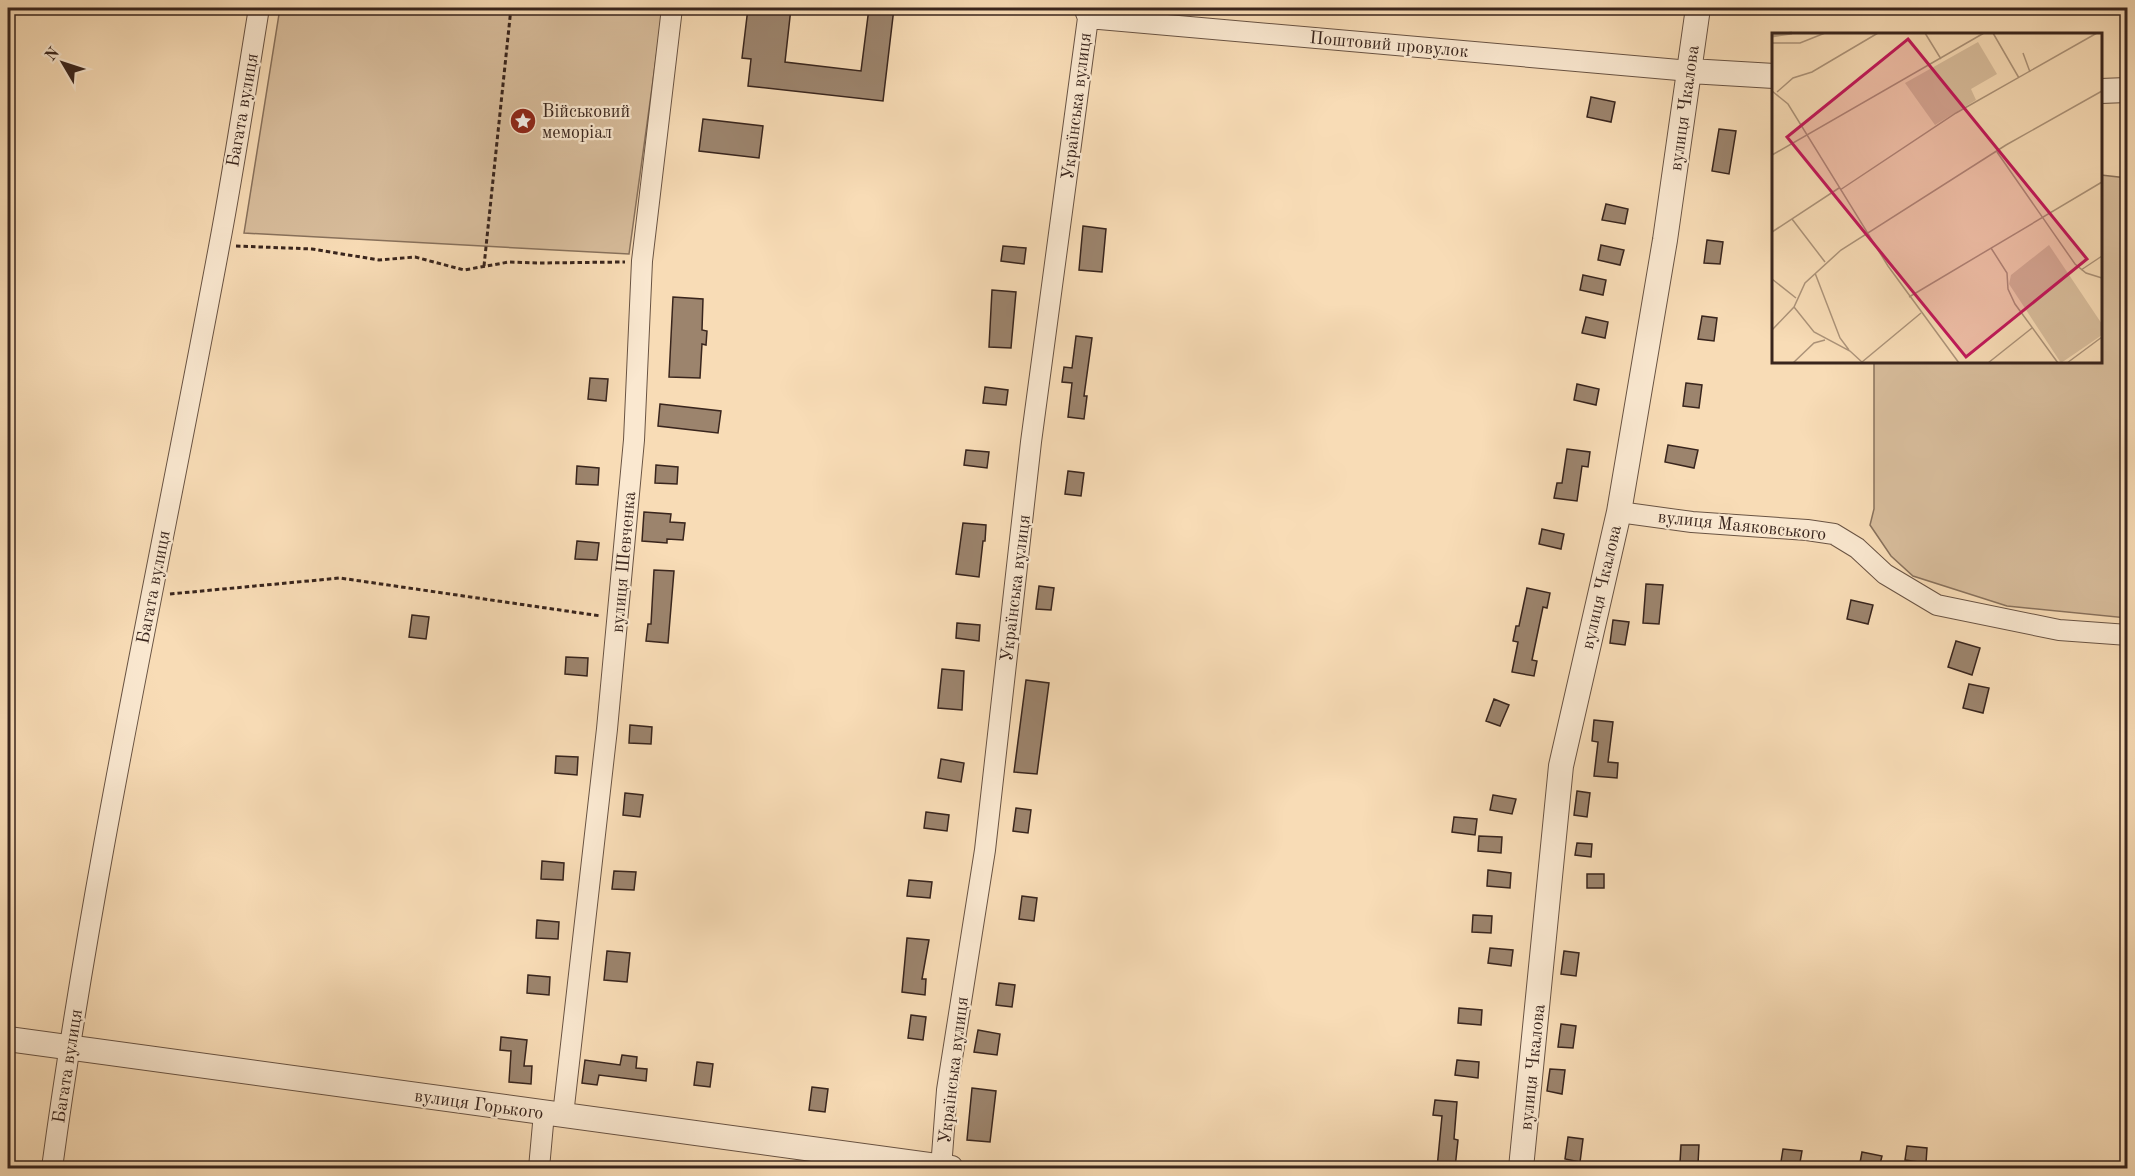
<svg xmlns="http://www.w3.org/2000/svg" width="2135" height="1176" viewBox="0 0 2135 1176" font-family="'Old Standard TT',serif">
<rect width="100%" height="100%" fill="#f8dcb6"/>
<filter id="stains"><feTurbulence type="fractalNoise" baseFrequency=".00333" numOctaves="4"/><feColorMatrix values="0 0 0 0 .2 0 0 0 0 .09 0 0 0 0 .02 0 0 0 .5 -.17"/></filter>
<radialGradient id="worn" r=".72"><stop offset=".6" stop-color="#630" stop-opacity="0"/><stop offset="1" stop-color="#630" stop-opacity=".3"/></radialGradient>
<path fill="#d8bd9c" stroke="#88715c" stroke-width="1.5" d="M 280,8 L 663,8 L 629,254 L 244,233 Z
M 2101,175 L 2127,178 L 2127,618 L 2007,606 L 1913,576 L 1891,556 L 1870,525 L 1874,509 L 1874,362 L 2100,362 Z"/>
<path fill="#9c846d" stroke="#39251d" stroke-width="1.5" d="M 748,8 L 791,8 L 785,62 L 861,71 L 869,8 L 894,8 L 883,101 L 748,86 L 751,59 L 742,58 Z
M 1591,97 L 1615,102 L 1611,122 L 1587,117 Z
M 703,119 L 763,126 L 759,158 L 699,151 Z
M 1719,129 L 1736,131 L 1729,174 L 1712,171 Z
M 1606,204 L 1628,209 L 1625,224 L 1602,220 Z
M 1083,226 L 1106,229 L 1102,272 L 1079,270 Z
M 1707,240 L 1723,242 L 1720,264 L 1704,263 Z
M 1601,245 L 1624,250 L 1620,265 L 1598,260 Z
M 1003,246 L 1026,248 L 1024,264 L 1001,261 Z
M 1583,275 L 1606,280 L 1603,295 L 1580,290 Z
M 992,290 L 1016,292 L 1011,348 L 989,347 Z
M 673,297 L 703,299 L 702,330 L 707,331 L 706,345 L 702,344 L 700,378 L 669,377 Z
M 1702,316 L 1717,318 L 1714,341 L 1698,339 Z
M 1586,317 L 1608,322 L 1605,338 L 1582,333 Z
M 1076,336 L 1092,338 L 1084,396 L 1087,396 L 1084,419 L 1068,417 L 1072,383 L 1062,382 L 1064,367 L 1072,368 Z
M 590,378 L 608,379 L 606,401 L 588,399 Z
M 1686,383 L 1702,385 L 1699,408 L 1683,406 Z
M 1577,384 L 1599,389 L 1596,405 L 1574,400 Z
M 985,387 L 1008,390 L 1006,405 L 983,403 Z
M 660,404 L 721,411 L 718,433 L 658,426 Z
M 1668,445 L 1698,450 L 1694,468 L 1665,462 Z
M 1567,449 L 1590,452 L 1588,467 L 1582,466 L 1577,501 L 1554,498 L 1557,483 L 1562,483 Z
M 966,450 L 989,452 L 987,468 L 964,465 Z
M 656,465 L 678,467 L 677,484 L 655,483 Z
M 577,466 L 599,468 L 598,485 L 576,484 Z
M 1068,471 L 1084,473 L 1081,496 L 1065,494 Z
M 644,512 L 671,514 L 670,522 L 685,523 L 683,540 L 667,539 L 667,543 L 642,541 Z
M 963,523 L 986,525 L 985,541 L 983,541 L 979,577 L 956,574 Z
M 1542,529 L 1564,534 L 1561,549 L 1539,544 Z
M 577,541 L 599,543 L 597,560 L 575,559 Z
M 654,570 L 674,571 L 668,643 L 646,641 L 648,624 L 651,624 Z
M 1646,584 L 1663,585 L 1659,624 L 1643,623 Z
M 1039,586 L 1054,588 L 1051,610 L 1036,609 Z
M 1527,588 L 1550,593 L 1547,608 L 1543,607 L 1532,660 L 1537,661 L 1534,676 L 1512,672 L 1518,642 L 1513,641 L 1516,626 L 1519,626 Z
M 1851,600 L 1873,605 L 1868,624 L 1847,619 Z
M 412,615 L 429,617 L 426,639 L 409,637 Z
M 1613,620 L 1629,622 L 1625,645 L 1610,643 Z
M 957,623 L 980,625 L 979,641 L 956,638 Z
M 1956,641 L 1980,648 L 1972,675 L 1948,667 Z
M 566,657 L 588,658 L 587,676 L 565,674 Z
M 942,669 L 964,671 L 962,710 L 938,708 Z
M 1026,680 L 1049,683 L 1037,774 L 1014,772 Z
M 1969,684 L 1989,688 L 1983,713 L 1963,708 Z
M 1494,699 L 1509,705 L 1500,726 L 1486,721 Z
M 1594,720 L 1613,722 L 1608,762 L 1618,763 L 1617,778 L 1594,776 L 1598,742 L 1592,741 Z
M 630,725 L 652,727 L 651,744 L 629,743 Z
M 556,756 L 578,757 L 577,775 L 555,773 Z
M 941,759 L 964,763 L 961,782 L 938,778 Z
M 1577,791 L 1590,793 L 1587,817 L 1574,815 Z
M 625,793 L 643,795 L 640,817 L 623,815 Z
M 1493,795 L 1516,799 L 1512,814 L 1490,810 Z
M 1016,808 L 1031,810 L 1028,833 L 1013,831 Z
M 926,812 L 949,815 L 947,831 L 924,828 Z
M 1454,817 L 1477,819 L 1475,835 L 1452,832 Z
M 1479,836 L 1502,837 L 1501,853 L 1478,851 Z
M 1577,843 L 1592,844 L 1591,857 L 1575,855 Z
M 542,861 L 564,863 L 563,880 L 541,879 Z
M 1488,870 L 1511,873 L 1510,888 L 1487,886 Z
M 614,871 L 636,872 L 634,890 L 612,889 Z
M 1587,874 L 1604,874 L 1604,888 L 1587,888 Z
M 909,880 L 932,882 L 930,898 L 907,896 Z
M 1022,896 L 1037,898 L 1034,921 L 1019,919 Z
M 1473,915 L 1492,916 L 1491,933 L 1472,932 Z
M 537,920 L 559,922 L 558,939 L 536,938 Z
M 907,938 L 929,940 L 922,979 L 926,979 L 925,995 L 902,992 Z
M 1490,948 L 1513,950 L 1511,966 L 1488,963 Z
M 607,951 L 630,953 L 627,982 L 604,980 Z
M 1564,951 L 1579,953 L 1576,976 L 1561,974 Z
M 528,975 L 550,977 L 549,995 L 527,993 Z
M 999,983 L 1015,985 L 1012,1007 L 996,1005 Z
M 1459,1008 L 1482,1010 L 1481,1025 L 1458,1023 Z
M 911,1015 L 926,1017 L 923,1040 L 908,1038 Z
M 1561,1024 L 1576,1026 L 1573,1048 L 1558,1047 Z
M 978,1030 L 1000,1034 L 997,1055 L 974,1052 Z
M 501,1037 L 527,1040 L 524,1066 L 532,1066 L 531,1084 L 509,1082 L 511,1051 L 500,1050 Z
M 622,1055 L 637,1057 L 636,1068 L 647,1069 L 646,1081 L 599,1075 L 597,1085 L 582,1083 L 585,1060 L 620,1065 Z
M 1457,1060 L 1479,1062 L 1478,1078 L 1455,1075 Z
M 697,1062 L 713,1064 L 710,1087 L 694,1085 Z
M 1550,1069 L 1565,1070 L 1562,1094 L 1547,1091 Z
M 812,1087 L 828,1089 L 825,1112 L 809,1110 Z
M 972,1088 L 996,1091 L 990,1142 L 967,1140 Z
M 1435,1100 L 1457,1102 L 1454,1139 L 1458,1140 L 1455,1168 L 1437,1168 L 1442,1116 L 1433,1115 Z
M 1568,1137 L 1583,1139 L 1580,1162 L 1565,1159 Z
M 1681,1145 L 1699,1145 L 1698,1164 L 1680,1163 Z
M 1907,1146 L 1927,1148 L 1926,1163 L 1905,1160 Z
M 1783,1149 L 1802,1151 L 1799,1168 L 1780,1168 Z
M 1862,1152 L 1882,1156 L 1879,1168 L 1859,1168 Z"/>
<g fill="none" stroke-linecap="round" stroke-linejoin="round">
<defs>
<path id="minor" d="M 1088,18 L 1690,71
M 1619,512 L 1692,522 L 1807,530 L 1834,534 L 1857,548 L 1885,574 L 1937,605 L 2059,630 L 2128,635
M 563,1115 L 607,729 L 634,440 L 642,261 L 672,8
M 52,1168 C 94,859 162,554 219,247 C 234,168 246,87 259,8
M 539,1168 L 544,1113
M 941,1168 L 947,1090 L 985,850 L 1031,442 L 1088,18 L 1084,8"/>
<path id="tertiary" d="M 1690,71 L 1774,76
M 2100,91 L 2128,90
M 8,1039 L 951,1168
M 1521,1168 L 1561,766 L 1619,512 L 1665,240 L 1698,8"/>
</defs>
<use href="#minor" stroke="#695343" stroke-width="22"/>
<use href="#tertiary" stroke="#695343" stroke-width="26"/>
<path stroke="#39251d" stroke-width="3" stroke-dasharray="4.5 3" stroke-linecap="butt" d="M 236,246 L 312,249 L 379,260 L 415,257 L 464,270 L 509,262 L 538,263 L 625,262
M 484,266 L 511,8
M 170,594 L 340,578 L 601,616"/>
<use href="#minor" stroke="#fae8d0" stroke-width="20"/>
<use href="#tertiary" stroke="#fae8d0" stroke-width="24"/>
</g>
<defs>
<symbol id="sight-disc" viewBox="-11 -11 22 22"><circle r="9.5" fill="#8f2418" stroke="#fae8d0"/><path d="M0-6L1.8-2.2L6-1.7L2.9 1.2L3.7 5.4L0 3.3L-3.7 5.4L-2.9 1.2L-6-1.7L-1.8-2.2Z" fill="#fff"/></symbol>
</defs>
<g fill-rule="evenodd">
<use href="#sight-disc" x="508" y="106" width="30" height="30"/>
</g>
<g text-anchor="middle" stroke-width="4.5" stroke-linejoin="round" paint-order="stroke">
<g font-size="18" fill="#39251d" stroke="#fae8d0">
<text transform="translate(1389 44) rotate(5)" y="6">Поштовий провулок</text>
<text transform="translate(1076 106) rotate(-83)" y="6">Українська вулиця</text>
<text transform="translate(1684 108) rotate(-82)" y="6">вулиця Чкалова</text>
<text transform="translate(242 110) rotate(-80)" y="6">Багата вулиця</text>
<text transform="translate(1742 525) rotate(6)" y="6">вулиця Маяковського</text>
<text transform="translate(623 562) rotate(-85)" y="6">вулиця Шевченка</text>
<text transform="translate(153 587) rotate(-79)" y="6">Багата вулиця</text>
<text transform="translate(1601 587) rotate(-77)" y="6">вулиця Чкалова</text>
<text transform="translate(1015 588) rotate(-83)" y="6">Українська вулиця</text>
<text transform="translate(67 1066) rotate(-81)" y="6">Багата вулиця</text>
<text transform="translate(1532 1067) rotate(-84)" y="6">вулиця Чкалова</text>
<text transform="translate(953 1070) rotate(-83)" y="6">Українська вулиця</text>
<text transform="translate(479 1104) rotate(8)" y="6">вулиця Горького</text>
</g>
<g font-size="18" fill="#39251d" stroke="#fae8d0" text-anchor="start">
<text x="542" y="117">Військовий<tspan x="542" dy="21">меморіал</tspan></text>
</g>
</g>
<g transform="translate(1772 33)">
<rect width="330" height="330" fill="#f8dcb6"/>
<path d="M 206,9 L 225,41 L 199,56 L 204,67 L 163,92 L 133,50 ZM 277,212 L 330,291 L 330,302 L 289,330 L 237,251 L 239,242 Z" fill="#d8bd9c"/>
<path fill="none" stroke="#b79e82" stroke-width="3" d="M 0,3 L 20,0"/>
<path fill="none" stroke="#ac9379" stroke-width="1.5" d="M 153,0 L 169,26M 221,0 L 247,45M 0,10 L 28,10 L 53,0M 251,20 L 258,39M 0,58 L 16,71 L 116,233 L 187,330M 5,59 L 21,45 L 40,39 L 106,0M 225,119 L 303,231 L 314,240 L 330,245M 0,122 L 212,0M 68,157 L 184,80 L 325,0M 20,186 L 53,229M 0,199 L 67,155M 219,215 L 235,240 L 236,256 L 243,271 L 286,330M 309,237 L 330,223M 43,240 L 68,305 L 77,317M 0,246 L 24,265M 137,264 L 330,149M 22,274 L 42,299 L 78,318 L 91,330M 0,297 L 22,274 L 33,250 L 69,217 L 234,112 L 330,58M 90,329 L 149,280M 21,330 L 42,310 L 53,307M 216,330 L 260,295M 295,330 L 330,304"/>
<path fill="#c2185b" fill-opacity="0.15" stroke="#c2185b" stroke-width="3" d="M 136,6 L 315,226 L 194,324 L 15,104 Z"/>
<rect width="330" height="330" fill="none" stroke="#39251d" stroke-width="3"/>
</g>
<rect width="2135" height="1176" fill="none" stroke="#f8dcb6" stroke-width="30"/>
<rect x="9" y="9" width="2117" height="1158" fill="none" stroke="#39251d" stroke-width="3"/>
<rect x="15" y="15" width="2105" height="1146" fill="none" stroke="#39251d" stroke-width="1.5"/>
<g transform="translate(63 63) rotate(309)" stroke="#fae8d0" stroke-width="4.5" paint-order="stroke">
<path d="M0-4.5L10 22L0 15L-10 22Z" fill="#39251d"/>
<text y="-9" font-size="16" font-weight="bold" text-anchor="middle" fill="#39251d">N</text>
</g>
<rect width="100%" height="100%" filter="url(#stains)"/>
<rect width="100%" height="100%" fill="url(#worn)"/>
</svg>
